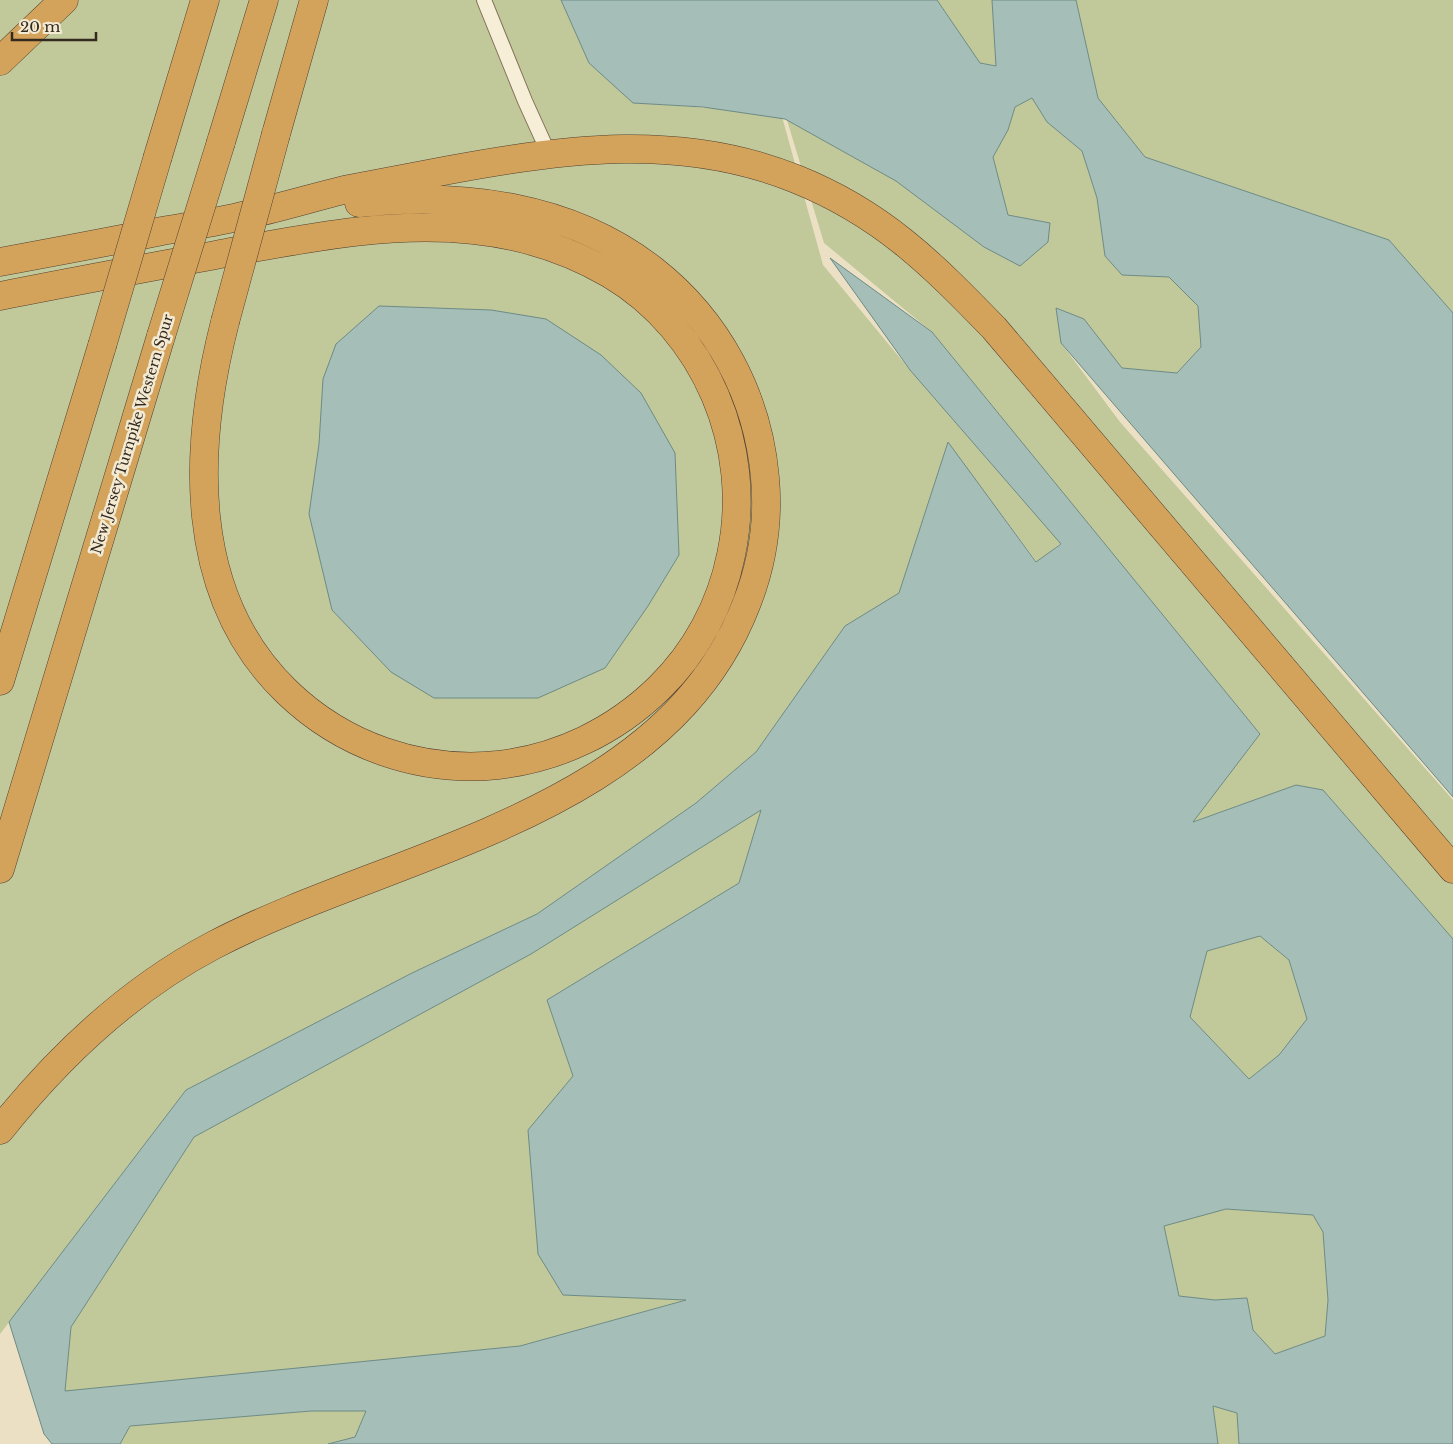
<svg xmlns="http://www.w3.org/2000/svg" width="1453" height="1444" viewBox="0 0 1453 1444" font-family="'Libre Baskerville',serif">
<rect width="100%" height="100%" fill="#ebe0c4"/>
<path fill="#c1c899" d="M 0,0 L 561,0 L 589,63 L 637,103 L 781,113 L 823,265 L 910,370 L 1061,543 L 1037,562 L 948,443 L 899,593 L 845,626 L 756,752 L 696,803 L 537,914 L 412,973 L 186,1090 L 0,1334 Z
M 937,0 L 992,0 L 997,66 L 980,63 Z
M 1076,0 L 1453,0 L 1453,313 L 1389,240 L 1145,157 L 1098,98 Z
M 1032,98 L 1047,122 L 1082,151 L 1097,198 L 1105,256 L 1122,275 L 1169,277 L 1198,306 L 1201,347 L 1177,373 L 1122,368 L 1084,319 L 1056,308 L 1061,343 L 1120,422 L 1453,800 L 1453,939 L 1323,790 L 1296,785 L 1192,822 L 1260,734 L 932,332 L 824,243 L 787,120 L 896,181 L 984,247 L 1050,223 L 1008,215 L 993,157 L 1008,130 L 1015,107 Z
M 761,809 L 739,883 L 547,1000 L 573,1076 L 528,1130 L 563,1295 L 688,1299 L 520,1346 L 65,1392 L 71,1327 L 194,1137 L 531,954 Z
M 1260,936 L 1289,960 L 1307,1019 L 1279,1055 L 1249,1079 L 1190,1017 L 1207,951 Z
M 1226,1209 L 1313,1215 L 1323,1232 L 1328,1300 L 1325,1336 L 1275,1354 L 1253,1330 L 1247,1298 L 1215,1300 L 1179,1296 L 1164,1226 Z
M 1213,1405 L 1237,1413 L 1239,1444 L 1218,1444 Z
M 311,1411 L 366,1411 L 355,1438 L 328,1444 L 120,1444 L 130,1426 Z"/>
<path fill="#a5beb8" stroke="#6d8b85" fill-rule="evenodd" d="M 561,0 L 937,0 L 980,63 L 996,66 L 992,0 L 1076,0 L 1098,98 L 1145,157 L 1389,240 L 1453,313 L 1453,797 L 1061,343 L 1056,308 L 1084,319 L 1122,368 L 1177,373 L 1201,347 L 1198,306 L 1169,277 L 1122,275 L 1105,256 L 1097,198 L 1082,151 L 1047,122 L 1032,98 L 1015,107 L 1008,130 L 993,157 L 1008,215 L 1050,223 L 1048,242 L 1020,266 L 984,247 L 896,181 L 785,119 L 703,107 L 633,103 L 589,63 Z
M 830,258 L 932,332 L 1260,734 L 1193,822 L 1296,785 L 1323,790 L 1453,939 L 1453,1444 L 1239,1444 L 1237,1413 L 1213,1406 L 1218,1444 L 328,1444 L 355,1437 L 366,1411 L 311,1411 L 130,1426 L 120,1444 L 52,1444 L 44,1434 L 9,1322 L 186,1090 L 412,973 L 537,914 L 696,803 L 756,752 L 845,626 L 899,593 L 948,442 L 1036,562 L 1061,544 L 910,370 ZM 761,810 L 739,883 L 547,1000 L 573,1076 L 528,1130 L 538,1254 L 563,1295 L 686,1300 L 520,1346 L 65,1391 L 71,1327 L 194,1137 L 531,954 ZM 1260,936 L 1289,960 L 1307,1019 L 1279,1055 L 1249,1079 L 1190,1017 L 1207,951 ZM 1226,1209 L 1313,1215 L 1323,1232 L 1328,1300 L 1325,1336 L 1275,1354 L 1253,1330 L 1247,1298 L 1215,1300 L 1179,1296 L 1164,1226 Z
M 379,306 L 491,310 L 546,319 L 601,355 L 641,393 L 675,453 L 679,555 L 648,606 L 605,668 L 538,698 L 434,698 L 391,672 L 332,610 L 309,514 L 319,444 L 323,379 L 336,344 Z"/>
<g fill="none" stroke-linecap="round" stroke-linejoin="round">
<defs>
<path id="lane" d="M 484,0 L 525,101 L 549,154"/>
<path id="highway" d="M 0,61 L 64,0
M 276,134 L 314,0
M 221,142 L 264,0
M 158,156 L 205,0
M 0,262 C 54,252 108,242 162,231 C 190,226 219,222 246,215 C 279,208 311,198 344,190 C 379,183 414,177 449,170 C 565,148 683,133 796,179 C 881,213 931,263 994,328 L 1453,869
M 0,296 C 75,281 151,267 226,253 C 308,238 390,221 474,230 C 521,235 569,250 610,274 C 706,331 754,447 731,555 C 721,605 696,652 659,688 C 615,731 559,758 498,765 C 420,773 343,746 287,692 C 186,595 193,447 225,322
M 0,681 L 102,346
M 0,869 L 161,336
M 0,1130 C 59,1056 130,989 214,945 C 392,852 664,816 746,605 C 762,565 769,522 765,478 C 758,396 718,321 653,270 C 570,205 461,192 359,203"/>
</defs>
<use href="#lane" stroke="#84725c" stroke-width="16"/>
<use href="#highway" stroke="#524130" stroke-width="29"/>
<use href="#lane" stroke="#f6eed6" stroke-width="14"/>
<use href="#highway" stroke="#d4a35b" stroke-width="28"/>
<defs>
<path id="highway-bridge" d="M 225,322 L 276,134
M 161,336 L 221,142
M 102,346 L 158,156"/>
</defs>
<use href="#highway-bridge" stroke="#524130" stroke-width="29" stroke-linecap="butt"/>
<use href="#highway-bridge" stroke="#d4a35b" stroke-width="28"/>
</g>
<g text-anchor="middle" stroke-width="5" stroke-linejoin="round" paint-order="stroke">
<g font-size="14" fill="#352a1f" stroke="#f3ead3">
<text transform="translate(132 434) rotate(-73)" y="5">New Jersey Turnpike Western Spur</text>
</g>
</g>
<path d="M12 32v8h84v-8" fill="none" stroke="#352a1f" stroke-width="2.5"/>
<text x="20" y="32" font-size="15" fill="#352a1f" stroke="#f3ead3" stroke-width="4" paint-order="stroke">20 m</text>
</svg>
